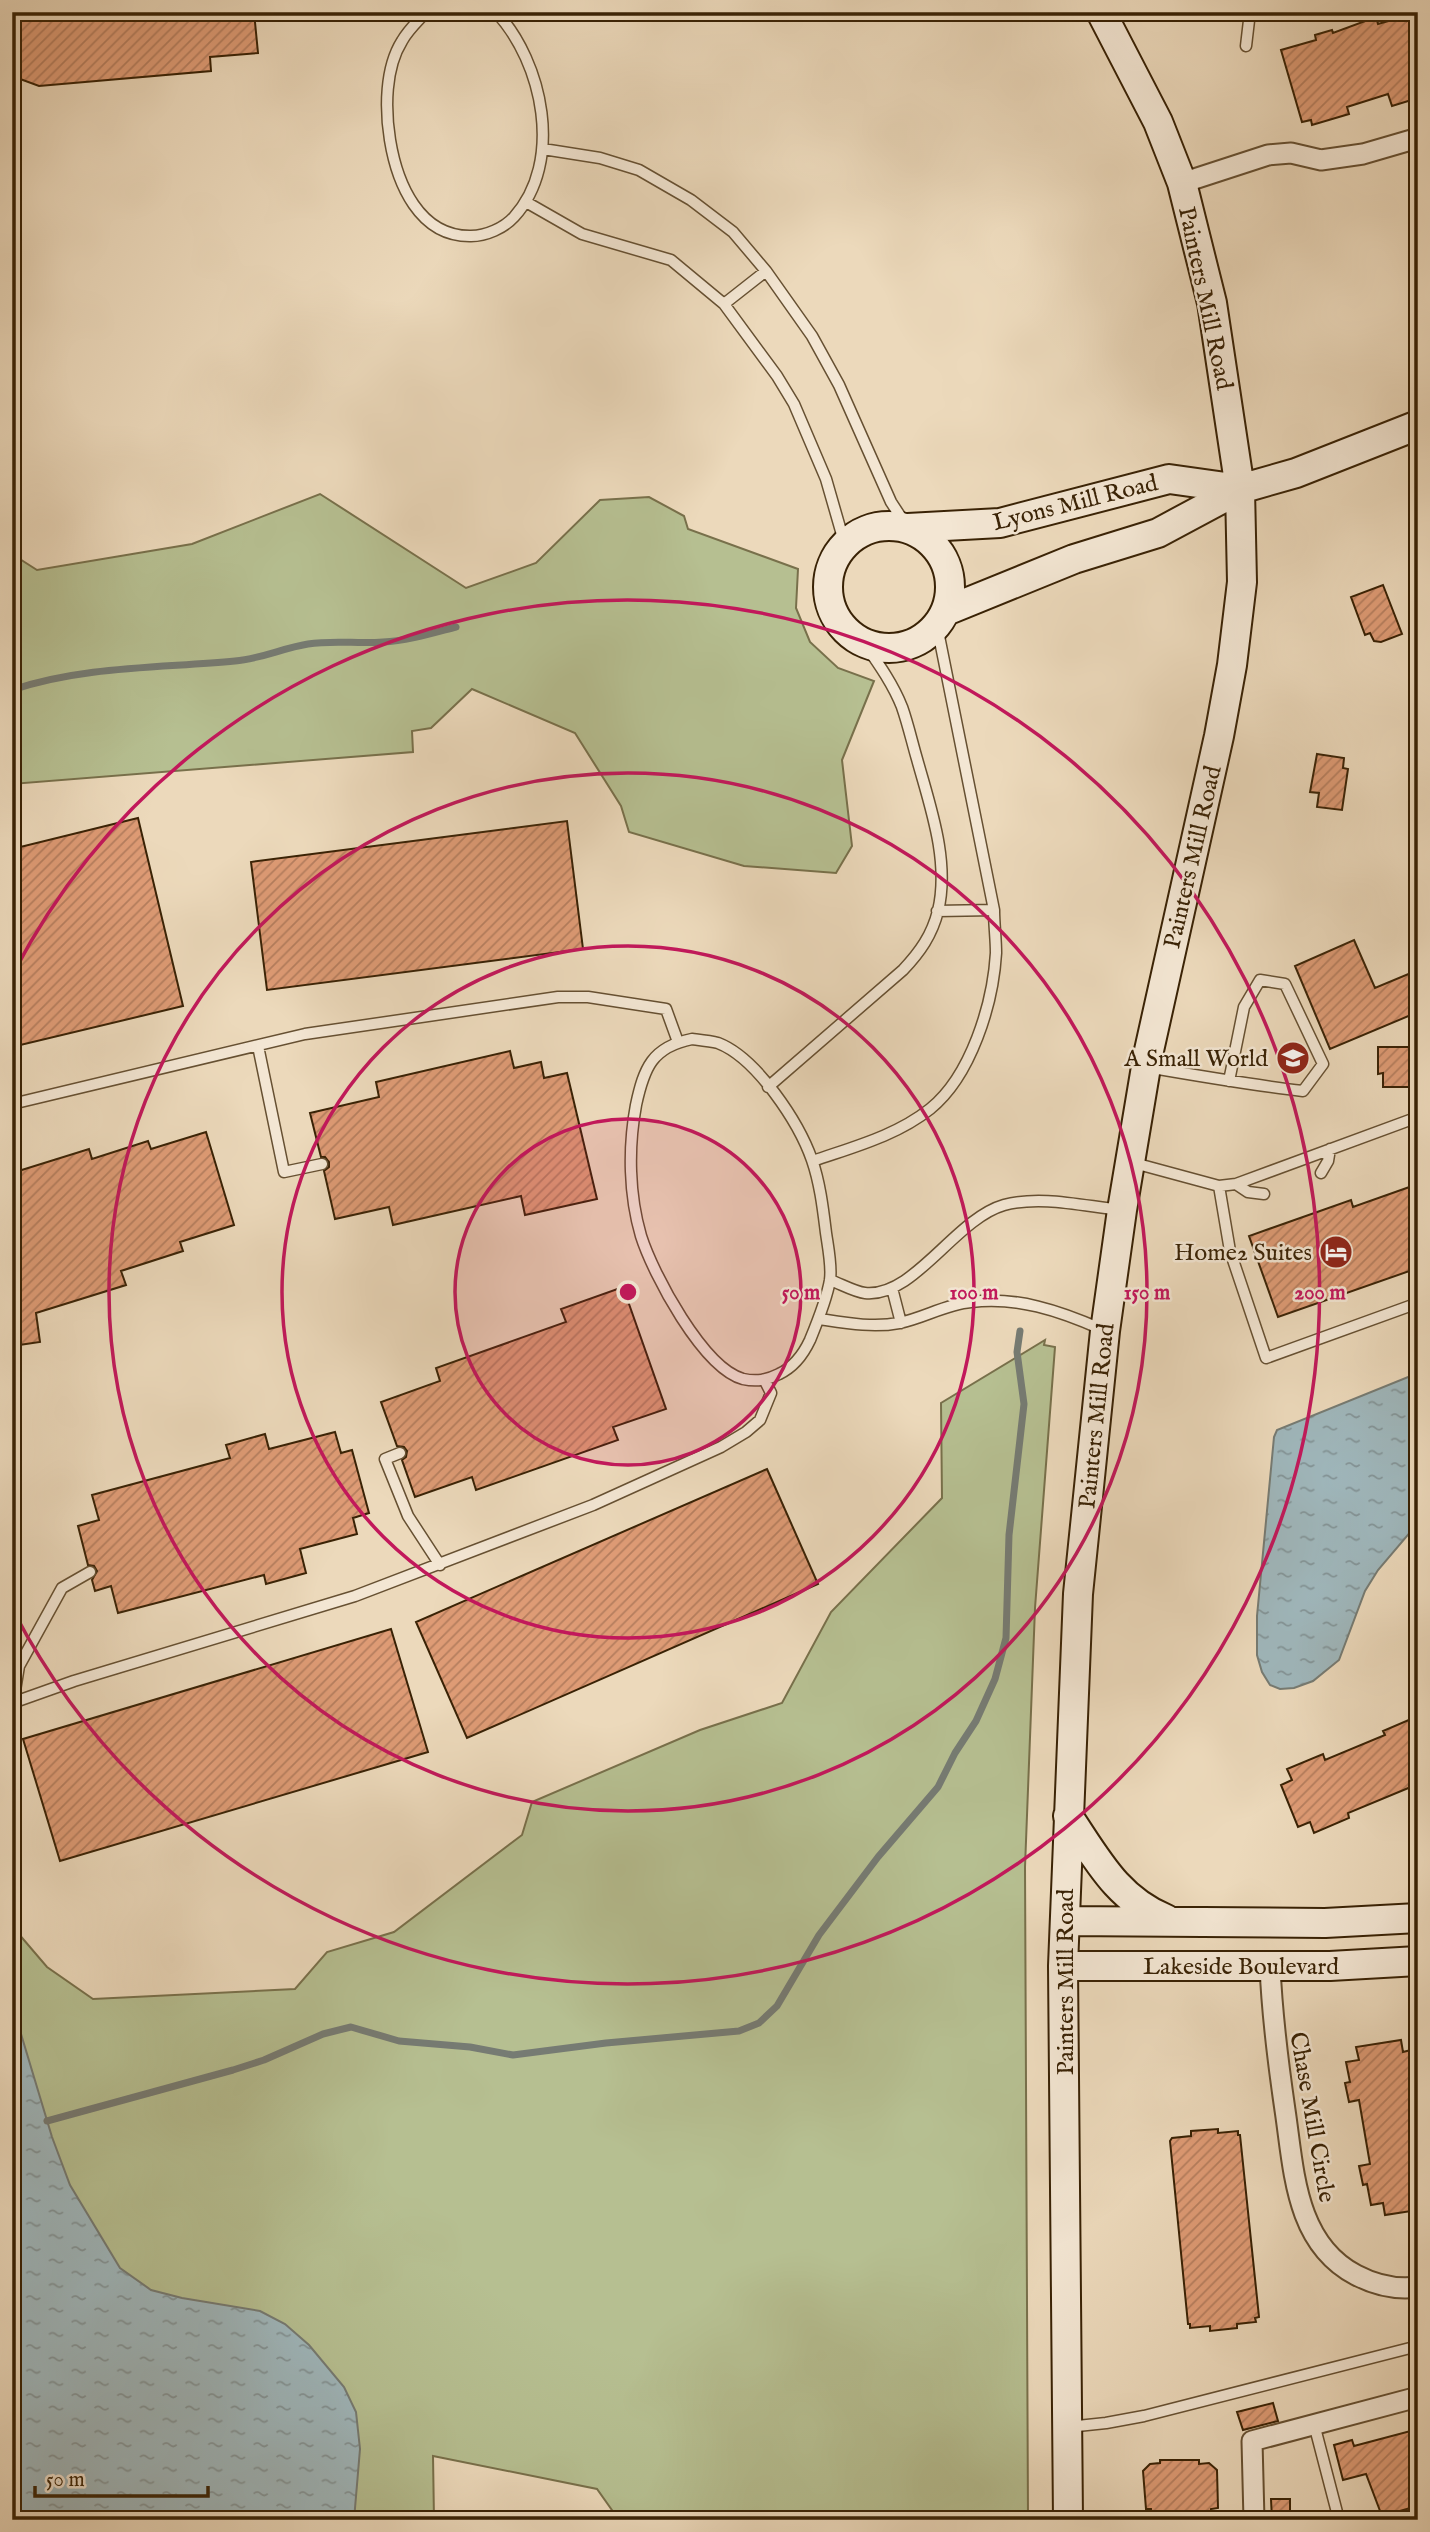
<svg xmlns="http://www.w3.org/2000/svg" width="1430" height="2532" viewBox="0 0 1430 2532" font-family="'IM FELL English',serif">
<defs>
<pattern id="water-ripples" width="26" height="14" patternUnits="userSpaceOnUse" patternTransform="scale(1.75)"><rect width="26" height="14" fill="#9fb7bc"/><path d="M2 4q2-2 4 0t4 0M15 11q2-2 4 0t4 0" fill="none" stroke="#839497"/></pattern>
<pattern id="building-hatch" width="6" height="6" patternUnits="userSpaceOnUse" patternTransform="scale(1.75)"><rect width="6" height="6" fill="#de9b75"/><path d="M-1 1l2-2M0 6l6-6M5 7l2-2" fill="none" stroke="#b57e5e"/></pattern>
</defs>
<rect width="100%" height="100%" fill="#ecd9bb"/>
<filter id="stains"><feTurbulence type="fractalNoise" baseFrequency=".00286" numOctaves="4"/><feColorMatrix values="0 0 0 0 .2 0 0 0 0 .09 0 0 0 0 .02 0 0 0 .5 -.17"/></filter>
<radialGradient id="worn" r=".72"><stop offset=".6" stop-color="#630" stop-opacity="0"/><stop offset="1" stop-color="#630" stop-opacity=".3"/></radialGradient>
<path fill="#b6bf91" stroke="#78704b" stroke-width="2" d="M 320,494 L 466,588 L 536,563 L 600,500 L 649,497 L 684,516 L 688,529 L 798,569 L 796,608 L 810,642 L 838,668 L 874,681 L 842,760 L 852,846 L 836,873 L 744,866 L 629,832 L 621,806 L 575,733 L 472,689 L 431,728 L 412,731 L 413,752 L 12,784 L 12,554 L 37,570 L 192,544 Z
M 1045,1340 L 1044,1345 L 1055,1347 L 1035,1608 L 1025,1867 L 1028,2520 L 619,2520 L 597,2489 L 433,2456 L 434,2520 L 12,2520 L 12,1926 L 47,1967 L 93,1999 L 295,1989 L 327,1952 L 394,1932 L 522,1835 L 532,1802 L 700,1730 L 782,1703 L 831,1612 L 942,1498 L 941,1403 Z"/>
<path fill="url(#water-ripples)" stroke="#767b73" stroke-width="2" d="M 1418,1373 L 1418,1523 L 1378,1570 L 1365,1591 L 1339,1660 L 1313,1681 L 1294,1688 L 1280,1689 L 1270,1685 L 1262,1672 L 1257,1655 L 1257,1616 L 1274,1437 L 1277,1430 Z
M 12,2017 L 18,2024 L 52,2137 L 70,2185 L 120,2268 L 151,2290 L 182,2298 L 260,2311 L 285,2324 L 309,2345 L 344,2387 L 356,2412 L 360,2449 L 354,2520 L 12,2520 Z"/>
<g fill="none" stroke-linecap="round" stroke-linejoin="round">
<path stroke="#767b73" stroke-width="7" d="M 12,690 C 83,666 161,668 235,661 C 260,659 283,648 308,644 C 333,640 358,644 383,642 C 407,641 433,633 456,627
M 47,2121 L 233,2070 L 264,2060 L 323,2034 L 351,2027 L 399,2041 L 470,2047 L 513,2055 L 606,2043 L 739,2031 L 759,2023 L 777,2006 L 819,1935 L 878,1857 L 938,1787 L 955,1753 L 976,1721 L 995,1679 L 1006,1638 L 1009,1535 L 1024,1404 L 1017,1352 L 1020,1331"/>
</g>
<path fill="url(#building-hatch)" stroke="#392205" stroke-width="2" d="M 12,12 L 254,12 L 258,53 L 210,57 L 211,71 L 39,86 L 12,76 Z
M 1406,16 L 1407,21 L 1418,18 L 1418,98 L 1392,106 L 1388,94 L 1347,107 L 1349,114 L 1312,125 L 1311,120 L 1302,122 L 1281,50 L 1316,40 L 1315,35 L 1332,30 L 1333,33 L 1376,17 L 1378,24 Z
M 1383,585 L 1402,634 L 1381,642 L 1374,641 L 1370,633 L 1365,635 L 1351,597 Z
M 1317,754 L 1344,758 L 1343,768 L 1348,769 L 1342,810 L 1317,807 L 1319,793 L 1310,792 Z
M 138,818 L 183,1006 L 12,1047 L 12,849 Z
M 567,821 L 583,949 L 267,990 L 251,862 Z
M 1354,940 L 1375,988 L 1418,970 L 1418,1012 L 1330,1049 L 1295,966 Z
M 1378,1047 L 1418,1047 L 1416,1087 L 1383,1087 L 1383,1073 L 1378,1074 Z
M 510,1051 L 514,1068 L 541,1062 L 544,1078 L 567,1073 L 597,1199 L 525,1215 L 521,1196 L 393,1225 L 389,1207 L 335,1219 L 324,1171 L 329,1167 L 329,1162 L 325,1157 L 321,1157 L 310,1113 L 379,1097 L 376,1082 Z
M 206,1132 L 234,1225 L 180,1242 L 183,1251 L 121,1271 L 126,1285 L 36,1313 L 40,1342 L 12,1346 L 12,1173 L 89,1149 L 92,1159 L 148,1141 L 151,1149 Z
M 1418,1184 L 1418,1268 L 1278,1317 L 1249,1236 L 1351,1200 L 1353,1207 Z
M 623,1287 L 666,1409 L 613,1427 L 618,1440 L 476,1490 L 472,1477 L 415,1497 L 402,1460 L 406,1457 L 407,1451 L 404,1447 L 397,1446 L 381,1402 L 440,1381 L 436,1368 L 566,1322 L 561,1309 Z
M 335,1432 L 341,1453 L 352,1450 L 369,1513 L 353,1518 L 357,1534 L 300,1549 L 306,1573 L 266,1584 L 264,1575 L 118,1613 L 111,1586 L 95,1591 L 92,1580 L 97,1571 L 94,1566 L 88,1565 L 78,1526 L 99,1520 L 92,1495 L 230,1458 L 226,1445 L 265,1434 L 269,1449 Z
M 767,1469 L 818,1584 L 467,1738 L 416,1622 Z
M 391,1629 L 428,1752 L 60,1861 L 23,1739 Z
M 1418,1716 L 1418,1784 L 1348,1813 L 1349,1818 L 1314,1833 L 1310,1822 L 1298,1827 L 1281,1785 L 1292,1780 L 1287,1769 L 1323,1754 L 1325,1760 L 1385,1735 L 1383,1731 Z
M 1401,2040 L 1403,2052 L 1415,2049 L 1418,2067 L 1418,2210 L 1385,2215 L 1383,2203 L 1371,2205 L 1367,2184 L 1363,2185 L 1359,2166 L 1370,2164 L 1359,2100 L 1349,2102 L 1345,2083 L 1350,2082 L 1346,2062 L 1359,2060 L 1356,2047 Z
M 1218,2129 L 1218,2133 L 1238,2131 L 1238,2135 L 1240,2135 L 1259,2317 L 1255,2318 L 1256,2322 L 1237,2324 L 1237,2328 L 1210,2331 L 1210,2326 L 1190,2328 L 1190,2324 L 1188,2324 L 1170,2141 L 1172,2138 L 1191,2136 L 1191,2131 Z
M 1273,2403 L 1278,2421 L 1243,2430 L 1237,2412 Z
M 1418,2429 L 1418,2502 L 1413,2504 L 1414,2507 L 1382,2516 L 1366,2474 L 1343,2480 L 1334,2445 L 1352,2440 L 1354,2446 Z
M 1160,2460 L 1199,2460 L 1199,2464 L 1209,2463 L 1217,2470 L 1218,2508 L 1211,2509 L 1211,2520 L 1152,2520 L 1151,2509 L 1146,2509 L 1143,2471 L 1150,2464 L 1160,2463 Z
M 1271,2499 L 1290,2499 L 1290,2520 L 1272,2520 Z"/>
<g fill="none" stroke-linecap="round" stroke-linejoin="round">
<defs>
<path id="service" d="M 426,12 C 418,21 408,30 402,41 C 385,68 385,109 390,140 C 397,183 419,237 471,236 C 486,236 504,228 514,217 C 564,162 543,62 496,12
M 1246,46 L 1250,12
M 543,149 L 600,158 L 639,170 L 691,200 L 733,232 L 766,271 L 812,336 L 839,385 L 891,502 L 906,525
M 526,202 L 582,234 L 671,260 L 724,304 L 777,376 L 794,404 L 826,479 L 845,545
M 724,304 L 766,271
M 937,911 L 994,910
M 692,1039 C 700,1040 710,1041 718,1043 C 757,1058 799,1123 812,1160 C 820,1183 823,1209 826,1233 C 828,1247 832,1266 830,1280 C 827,1298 817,1323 810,1340 C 803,1355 794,1367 779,1374 C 767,1380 757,1382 743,1379 C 703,1368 653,1274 641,1236 C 629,1195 628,1148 636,1105 C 644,1068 652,1047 692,1039 Z
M 258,1046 L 284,1172 L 322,1164
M 1147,1067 C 1199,1076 1251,1085 1303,1091 L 1323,1064 L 1285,984 L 1260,980 L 1244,1007 L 1229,1081
M 768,1087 L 903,970 C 920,952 932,935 938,911 C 950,861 930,806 917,759 C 912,742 908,724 902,707 C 893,684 878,663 864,643
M 12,1104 L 305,1034 L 558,997 L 588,997 L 666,1009 L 678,1042
M 813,1161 C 853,1147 896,1136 930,1109 C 971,1076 993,1004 996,953 C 996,939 994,924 994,910 L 937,626
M 1134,1163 L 1219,1186 L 1230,1251 L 1266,1358 L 1418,1303
M 1321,1173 L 1328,1161 L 1330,1149
M 1236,1184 L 1248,1192 L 1264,1194
M 1219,1186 L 1236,1184 L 1418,1117
M 830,1280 C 841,1284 855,1292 865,1293 C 914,1298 955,1219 1004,1205 C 1041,1195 1083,1206 1121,1210
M 892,1288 L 901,1323
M 820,1319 C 846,1323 873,1328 899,1323 C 924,1318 946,1304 971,1302 C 1016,1296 1060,1311 1101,1329
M 400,1453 L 385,1459 L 408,1516 L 440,1565
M 12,1703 L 74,1681 L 355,1596 L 593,1505 L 721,1447 L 746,1432 L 760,1420 L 771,1393 L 765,1381
M 13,1703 L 19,1666 L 62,1588 L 90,1572
M 1314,2424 L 1339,2520
M 1068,2427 L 1106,2423 L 1144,2416 L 1418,2346"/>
<path id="minor" d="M 1182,183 L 1268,155 L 1291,153 L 1321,160 L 1363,154 L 1418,138
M 1270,1966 C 1272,2015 1278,2062 1285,2110 C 1294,2170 1295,2243 1356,2275 C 1375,2285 1396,2290 1418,2287
M 1254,2520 L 1252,2441 L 1418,2397"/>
<path id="secondary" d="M828 587a61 61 0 1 1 122 0a61 61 0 1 1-122 0Z
M 908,528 L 1000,523 L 1169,479 L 1240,489
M 946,611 L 1074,559 L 1158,533 L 1240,489 L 1296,473 L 1418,425
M 1068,1816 C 1097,1859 1117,1899 1166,1919
M 1065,1921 L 1325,1923 L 1418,1918
M 1063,1966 L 1330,1966 L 1418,1961
M 1068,2520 L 1063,1966 L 1078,1594 L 1105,1331 L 1122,1210 L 1148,1055 L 1219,736 L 1232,665 L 1242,582 L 1240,489 L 1212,303 L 1182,183 L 1158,122 L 1101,12"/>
</defs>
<use href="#service" stroke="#665032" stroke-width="13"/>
<use href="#minor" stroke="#665032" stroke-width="23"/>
<use href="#secondary" stroke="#392205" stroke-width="32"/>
<use href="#service" stroke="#f3e6d3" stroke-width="10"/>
<use href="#minor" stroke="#f3e6d3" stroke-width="19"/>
<use href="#secondary" stroke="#f3e6d3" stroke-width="28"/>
</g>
<circle cx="628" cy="1292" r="173" fill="#c2185b" fill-opacity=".12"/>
<g fill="none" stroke="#c2185b" stroke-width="3.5">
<circle cx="628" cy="1292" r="173"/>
<circle cx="628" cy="1292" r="346"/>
<circle cx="628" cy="1292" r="519"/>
<path d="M14 972A692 692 0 1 1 14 1612"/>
</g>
<defs>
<symbol id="school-disc" viewBox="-11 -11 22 22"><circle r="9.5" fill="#8f2418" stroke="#f3e6d3"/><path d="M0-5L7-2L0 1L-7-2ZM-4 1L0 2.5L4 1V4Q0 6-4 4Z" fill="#fff"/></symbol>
<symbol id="hotel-disc" viewBox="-11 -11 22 22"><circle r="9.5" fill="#8f2418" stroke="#f3e6d3"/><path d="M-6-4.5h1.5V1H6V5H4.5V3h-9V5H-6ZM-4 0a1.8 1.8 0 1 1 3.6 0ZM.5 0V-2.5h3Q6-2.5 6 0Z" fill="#fff"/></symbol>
</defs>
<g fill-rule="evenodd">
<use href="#school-disc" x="1274" y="1039" width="38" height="38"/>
<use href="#hotel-disc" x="1317" y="1233" width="38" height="38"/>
</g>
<g text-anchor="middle" stroke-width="5" stroke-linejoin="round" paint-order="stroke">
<g font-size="24" fill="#392205" stroke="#f3e6d3">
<text transform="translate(1206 298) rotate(78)" y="8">Painters Mill Road</text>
<text transform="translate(1075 502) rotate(-14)" y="8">Lyons Mill Road</text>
<text transform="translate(1192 857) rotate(-77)" y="8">Painters Mill Road</text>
<text transform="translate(1096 1416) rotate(-84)" y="8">Painters Mill Road</text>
<text x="1241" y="1974">Lakeside Boulevard</text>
<text transform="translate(1065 1982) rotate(-90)" y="8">Painters Mill Road</text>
<text transform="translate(1313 2117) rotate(80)" y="8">Chase Mill Circle</text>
</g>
<g font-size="24" fill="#392205" stroke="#f3e6d3" text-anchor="end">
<text x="1268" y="1066">A Small World</text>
<text x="1312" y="1260">Home2 Suites</text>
</g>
</g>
<circle cx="628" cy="1292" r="10" fill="#c2185b" stroke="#f3e6d3" stroke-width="3.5"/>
<g font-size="21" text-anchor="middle" font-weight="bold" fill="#c2185b" stroke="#f3e6d3" stroke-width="5" stroke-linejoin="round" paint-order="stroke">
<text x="801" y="1299">50 m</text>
<text x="974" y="1299">100 m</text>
<text x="1147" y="1299">150 m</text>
<text x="1320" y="1299">200 m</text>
</g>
<rect width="1430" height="2532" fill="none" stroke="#ecd9bb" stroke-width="42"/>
<rect x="14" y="14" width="1402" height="2504" fill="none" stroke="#392205" stroke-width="3.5"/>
<rect x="21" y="21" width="1388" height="2490" fill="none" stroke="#392205" stroke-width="2"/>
<path d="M35 2486v10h173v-10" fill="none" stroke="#392205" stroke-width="3.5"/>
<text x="46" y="2486" font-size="21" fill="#392205" stroke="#f3e6d3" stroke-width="5" paint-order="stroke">50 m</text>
<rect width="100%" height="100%" filter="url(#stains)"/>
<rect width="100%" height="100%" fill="url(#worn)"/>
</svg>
